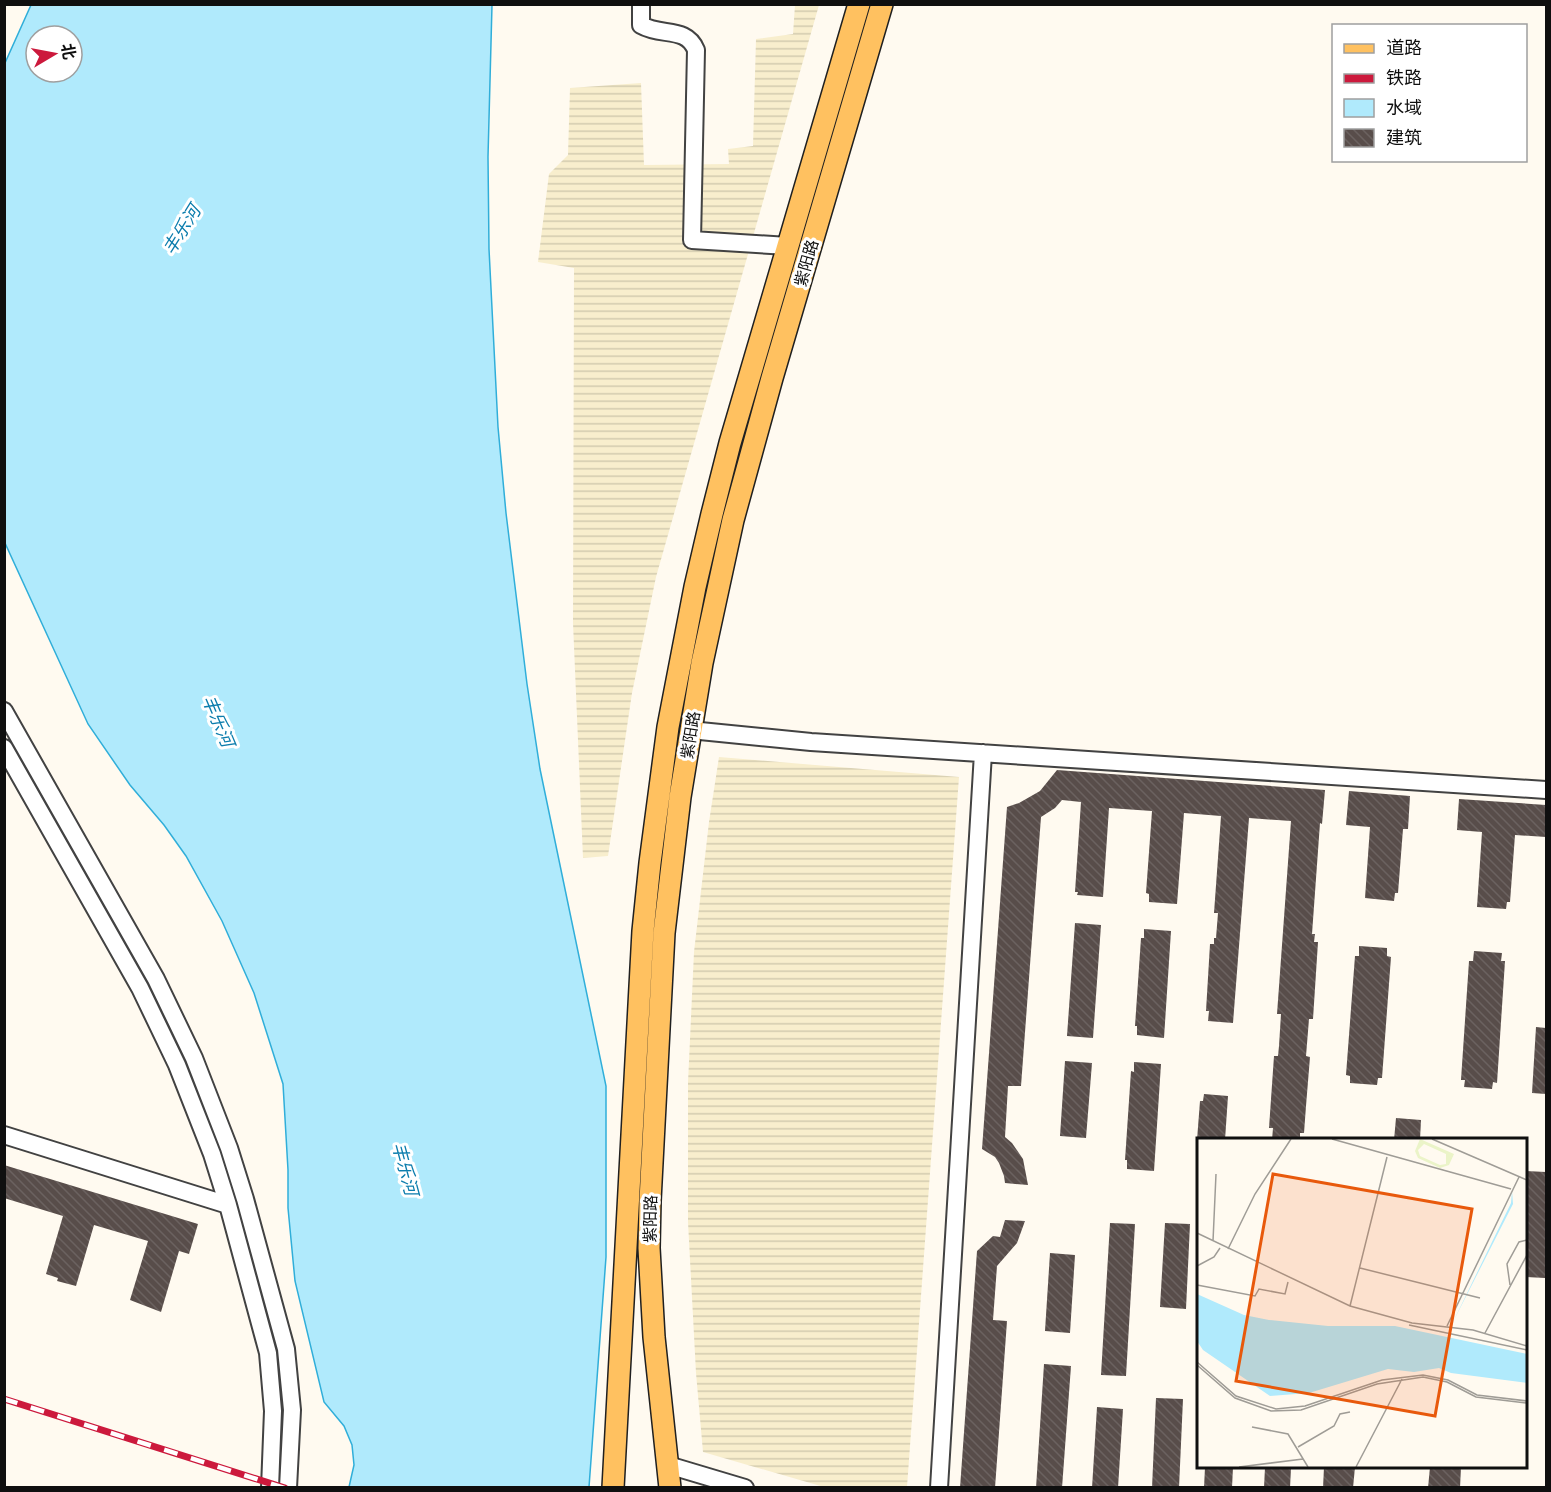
<svg xmlns="http://www.w3.org/2000/svg" width="1551" height="1492" viewBox="0 0 1551 1492" font-family="Lora,'Noto Sans SC',serif">
<defs>
<pattern id="farmland-rules" width="6" height="5" patternUnits="userSpaceOnUse" patternTransform="scale(1.5)"><rect width="6" height="5" fill="#f8eecd"/><path d="M0 2.5h6" fill="none" stroke="#d3cbaf"/></pattern>
<pattern id="building-back-hatch" width="6" height="6" patternUnits="userSpaceOnUse" patternTransform="scale(1.5)"><rect width="6" height="6" fill="#584d4a"/><path d="M-1 5l2 2M0 0l6 6M5-1l2 2" fill="none" stroke="#6b6260"/></pattern>
</defs>
<rect width="100%" height="100%" fill="#fffaf0"/>
<path fill="url(#farmland-rules)" d="M 795,5 L 819,5 L 656,577 L 632,693 L 608,856 L 583,858 L 573,623 L 574,268 L 538,262 L 549,174 L 568,155 L 570,88 L 641,83 L 644,165 L 729,164 L 728,149 L 753,146 L 756,39 L 793,34 Z
M 719,757 L 959,777 L 907,1487 L 824,1487 L 703,1452 L 696,1373 L 688,1222 L 688,1083 L 694,952 L 709,822 Z"/>
<path fill="#b0eafc" stroke="#30aed9" stroke-width="1.5" fill-rule="evenodd" d="M 31,5 L 492,5 L 488,157 L 489,249 L 498,427 L 506,513 L 527,684 L 540,769 L 606,1086 L 606,1257 L 589,1487 L 349,1487 L 354,1465 L 352,1445 L 344,1426 L 324,1402 L 295,1281 L 288,1208 L 288,1170 L 283,1084 L 254,993 L 222,921 L 186,856 L 164,825 L 130,785 L 88,724 L 5,543 L 5,63 ZM 36,36 L 72,36 L 72,72 L 36,72 Z"/>
<path fill="url(#building-back-hatch)" d="M 1057,770 L 1325,790 L 1322,824 L 1320,823 L 1312,934 L 1315,934 L 1314,942 L 1318,942 L 1313,1019 L 1309,1019 L 1306,1056 L 1310,1057 L 1306,1106 L 1304,1133 L 1300,1133 L 1300,1140 L 1272,1140 L 1273,1128 L 1269,1128 L 1274,1056 L 1278,1056 L 1279,1046 L 1281,1014 L 1277,1014 L 1291,821 L 1249,818 L 1233,1023 L 1208,1021 L 1209,1011 L 1206,1011 L 1210,944 L 1214,944 L 1214,938 L 1216,938 L 1218,913 L 1214,913 L 1221,816 L 1184,813 L 1177,904 L 1149,902 L 1149,894 L 1146,893 L 1152,811 L 1109,808 L 1103,897 L 1077,895 L 1078,892 L 1075,892 L 1081,802 L 1062,800 L 1055,808 L 1041,817 L 1021,1086 L 1008,1086 L 1005,1137 L 1012,1143 L 1023,1159 L 1028,1185 L 1005,1183 L 1004,1176 L 999,1163 L 995,1157 L 982,1149 L 1007,807 L 1019,803 L 1040,791 Z
M 1349,791 L 1410,796 L 1408,829 L 1403,829 L 1398,893 L 1395,893 L 1394,901 L 1365,898 L 1370,827 L 1346,825 Z
M 1459,799 L 1546,805 L 1546,837 L 1515,835 L 1510,902 L 1507,902 L 1506,909 L 1477,907 L 1482,832 L 1457,830 Z
M 1075,923 L 1101,925 L 1093,1038 L 1067,1036 Z
M 1144,929 L 1171,931 L 1164,1038 L 1137,1035 L 1137,1026 L 1135,1026 L 1141,938 L 1144,938 Z
M 1359,946 L 1387,948 L 1387,956 L 1391,957 L 1382,1078 L 1378,1078 L 1377,1085 L 1350,1083 L 1350,1076 L 1346,1075 L 1355,956 L 1359,956 Z
M 1474,951 L 1502,953 L 1501,961 L 1505,961 L 1497,1083 L 1493,1082 L 1492,1089 L 1464,1087 L 1465,1080 L 1461,1080 L 1469,961 L 1473,961 Z
M 1536,1027 L 1546,1028 L 1546,1094 L 1532,1093 Z
M 1065,1061 L 1092,1063 L 1086,1138 L 1060,1136 Z
M 1134,1062 L 1161,1064 L 1154,1171 L 1127,1169 L 1127,1160 L 1125,1160 L 1131,1071 L 1134,1072 Z
M 1204,1094 L 1228,1096 L 1225,1140 L 1197,1140 L 1200,1101 L 1203,1101 Z
M 1396,1118 L 1421,1120 L 1420,1140 L 1394,1140 Z
M 4,1165 L 198,1224 L 189,1254 L 179,1251 L 161,1312 L 130,1300 L 148,1241 L 94,1225 L 76,1286 L 57,1281 L 58,1278 L 46,1274 L 63,1216 L 4,1198 Z
M 1526,1171 L 1546,1172 L 1545,1278 L 1526,1277 Z
M 1005,1220 L 1025,1221 L 1017,1243 L 997,1266 L 993,1320 L 1007,1321 L 995,1488 L 960,1488 L 977,1251 L 993,1236 L 1000,1237 Z
M 1110,1223 L 1135,1224 L 1126,1376 L 1101,1375 Z
M 1165,1223 L 1190,1224 L 1186,1309 L 1160,1307 Z
M 1050,1253 L 1075,1255 L 1070,1333 L 1045,1331 Z
M 1044,1364 L 1071,1366 L 1062,1488 L 1036,1488 Z
M 1156,1398 L 1183,1399 L 1179,1488 L 1152,1488 Z
M 1097,1407 L 1123,1409 L 1118,1488 L 1092,1488 Z
M 1205,1467 L 1233,1467 L 1232,1488 L 1204,1488 Z
M 1265,1467 L 1291,1468 L 1290,1488 L 1264,1488 Z
M 1324,1467 L 1355,1467 L 1353,1488 L 1323,1488 Z
M 1430,1467 L 1461,1467 L 1460,1488 L 1428,1488 Z"/>
<g fill="none" stroke-linecap="round" stroke-linejoin="round">
<defs>
<path id="minor" d="M 641,4 L 641,25 C 662,37 686,26 696,50 L 692,240 L 788,246
M 4,711 L 156,979 L 194,1058 L 229,1148 L 245,1199 L 286,1349 L 292,1410 L 288,1488
M 690,730 L 811,742 L 1546,790
M 4,748 L 140,988 L 177,1065 L 212,1154 L 228,1205 L 268,1353 L 273,1411 L 270,1488
M 4,1135 L 228,1205
M 668,1465 L 745,1488
M 939,1488 L 983,753"/>
<path id="major" d="M 613,1488 L 643,931 L 650,863 L 668,727 L 695,587 L 712,514 L 730,443 L 859,4
M 670,1488 L 654,1337 L 649,1248 L 650,1201 L 664,933 L 680,797 L 702,663 L 733,520 L 772,378 L 882,4"/>
</defs>
<use href="#minor" stroke="#424242" stroke-width="20"/>
<use href="#major" stroke="#202020" stroke-width="24"/>
<use href="#minor" stroke="#fff" stroke-width="16"/>
<use href="#major" stroke="#ffc160" stroke-width="21"/>
<defs>
<path id="rail" d="M 4,1399 L 285,1488"/>
</defs>
<use href="#rail" stroke="#cc193c" stroke-width="7"/>
<use href="#rail" stroke="#fff" stroke-width="4.5" stroke-dasharray="14" stroke-linecap="butt"/>
</g>
<g text-anchor="middle" stroke-width="6" stroke-linejoin="round" paint-order="stroke">
<g font-size="16" fill="#0f0f0f" stroke="#fff">
<text transform="translate(806 263) rotate(-74)" y="6">紫阳路</text>
<text transform="translate(690 735) rotate(-81)" y="6">紫阳路</text>
<text transform="translate(650 1219) rotate(-89)" y="6">紫阳路</text>
</g>
<g font-size="18" font-style="italic" fill="#0c7dad" stroke="#fff">
<text transform="translate(182 230) rotate(-58)" y="6">丰乐河</text>
<text transform="translate(218 721) rotate(67)" y="6">丰乐河</text>
<text transform="translate(405 1169) rotate(75)" y="6">丰乐河</text>
</g>
</g>
<g transform="translate(1197 1138)">
<rect width="330" height="330" fill="#fffaf0"/>
<path d="M 223,1 L 257,16 L 252,27 L 243,30 L 221,20 L 218,13 ZM 227,6 L 249,16 L 249,26 L 243,27 L 223,18 L 221,12 Z" fill="#ebf4c8" fill-rule="evenodd"/>
<path d="M 315,53 L 316,66 L 255,186 L 314,65 ZM 0,156 L 47,177 L 72,182 L 131,188 L 198,188 L 330,216 L 330,245 L 254,235 L 242,230 L 217,234 L 191,231 L 112,255 L 73,258 L 6,212 L 0,203 Z" fill="#b0eafc"/>
<path fill="none" stroke="#9f9c96" stroke-width="1.5" d="M 135,1 L 314,51M 235,1 L 330,42M 0,95 L 153,168 L 215,185 L 276,192 L 330,208M 16,103 L 19,36M 31,111 L 58,56 L 94,1M 0,128 L 17,119 L 23,110M 163,130 L 283,160M 0,147 L 58,158 L 62,151 L 88,156 L 91,144M 313,147 L 310,126 L 322,104 L 330,102M 153,168 L 190,19M 212,187 L 330,212M 250,188 L 322,39M 288,195 L 330,117M 0,224 L 39,258 L 79,271 L 108,268 L 185,242 L 226,237 L 251,242 L 280,257 L 330,263M 0,227 L 38,260 L 74,273 L 104,272 L 180,246 L 226,239 L 250,244 L 279,259 L 330,265M 55,289 L 91,296 L 111,329M 101,309 L 137,288 L 143,276 L 153,274M 42,329 L 106,321M 159,329 L 205,241"/>
<path fill="#e8590c" fill-opacity="0.15" stroke="#e8590c" stroke-width="3" d="M 76,36 L 275,71 L 238,278 L 39,243 Z"/>
<rect width="330" height="330" fill="none" stroke="#0f0f0f" stroke-width="3"/>
</g>
<rect width="1551" height="1492" fill="none" stroke="#0f0f0f" stroke-width="12"/>
<rect x="1332" y="24" width="195" height="138" fill="#ffffff" stroke="#9f9f9f" stroke-width="1.5"/>
<rect x="1344" y="44" width="30" height="9" fill="#ffc160" stroke="#9f9f9f" stroke-width="1.5"/>
<text x="1386" y="54" font-size="18" fill="#0f0f0f">道路</text>
<rect x="1344" y="74" width="30" height="9" fill="#cc193c" stroke="#9f9f9f" stroke-width="1.5"/>
<text x="1386" y="84" font-size="18" fill="#0f0f0f">铁路</text>
<rect x="1344" y="99" width="30" height="18" fill="#b0eafc" stroke="#9f9f9f" stroke-width="1.5"/>
<text x="1386" y="114" font-size="18" fill="#0f0f0f">水域</text>
<rect x="1344" y="129" width="30" height="18" fill="url(#building-back-hatch)" stroke="#9f9f9f" stroke-width="1.5"/>
<text x="1386" y="144" font-size="18" fill="#0f0f0f">建筑</text>
<g transform="translate(54 54) rotate(80)"><circle r="28" fill="#ffffff" stroke="#9f9f9f" stroke-width="1.5"/>
<path d="M0-4.5L10 22L0 15L-10 22Z" fill="#cc193c"/>
<text y="-9" font-size="16" font-weight="bold" text-anchor="middle" fill="#0f0f0f">北</text>
</g>
</svg>
